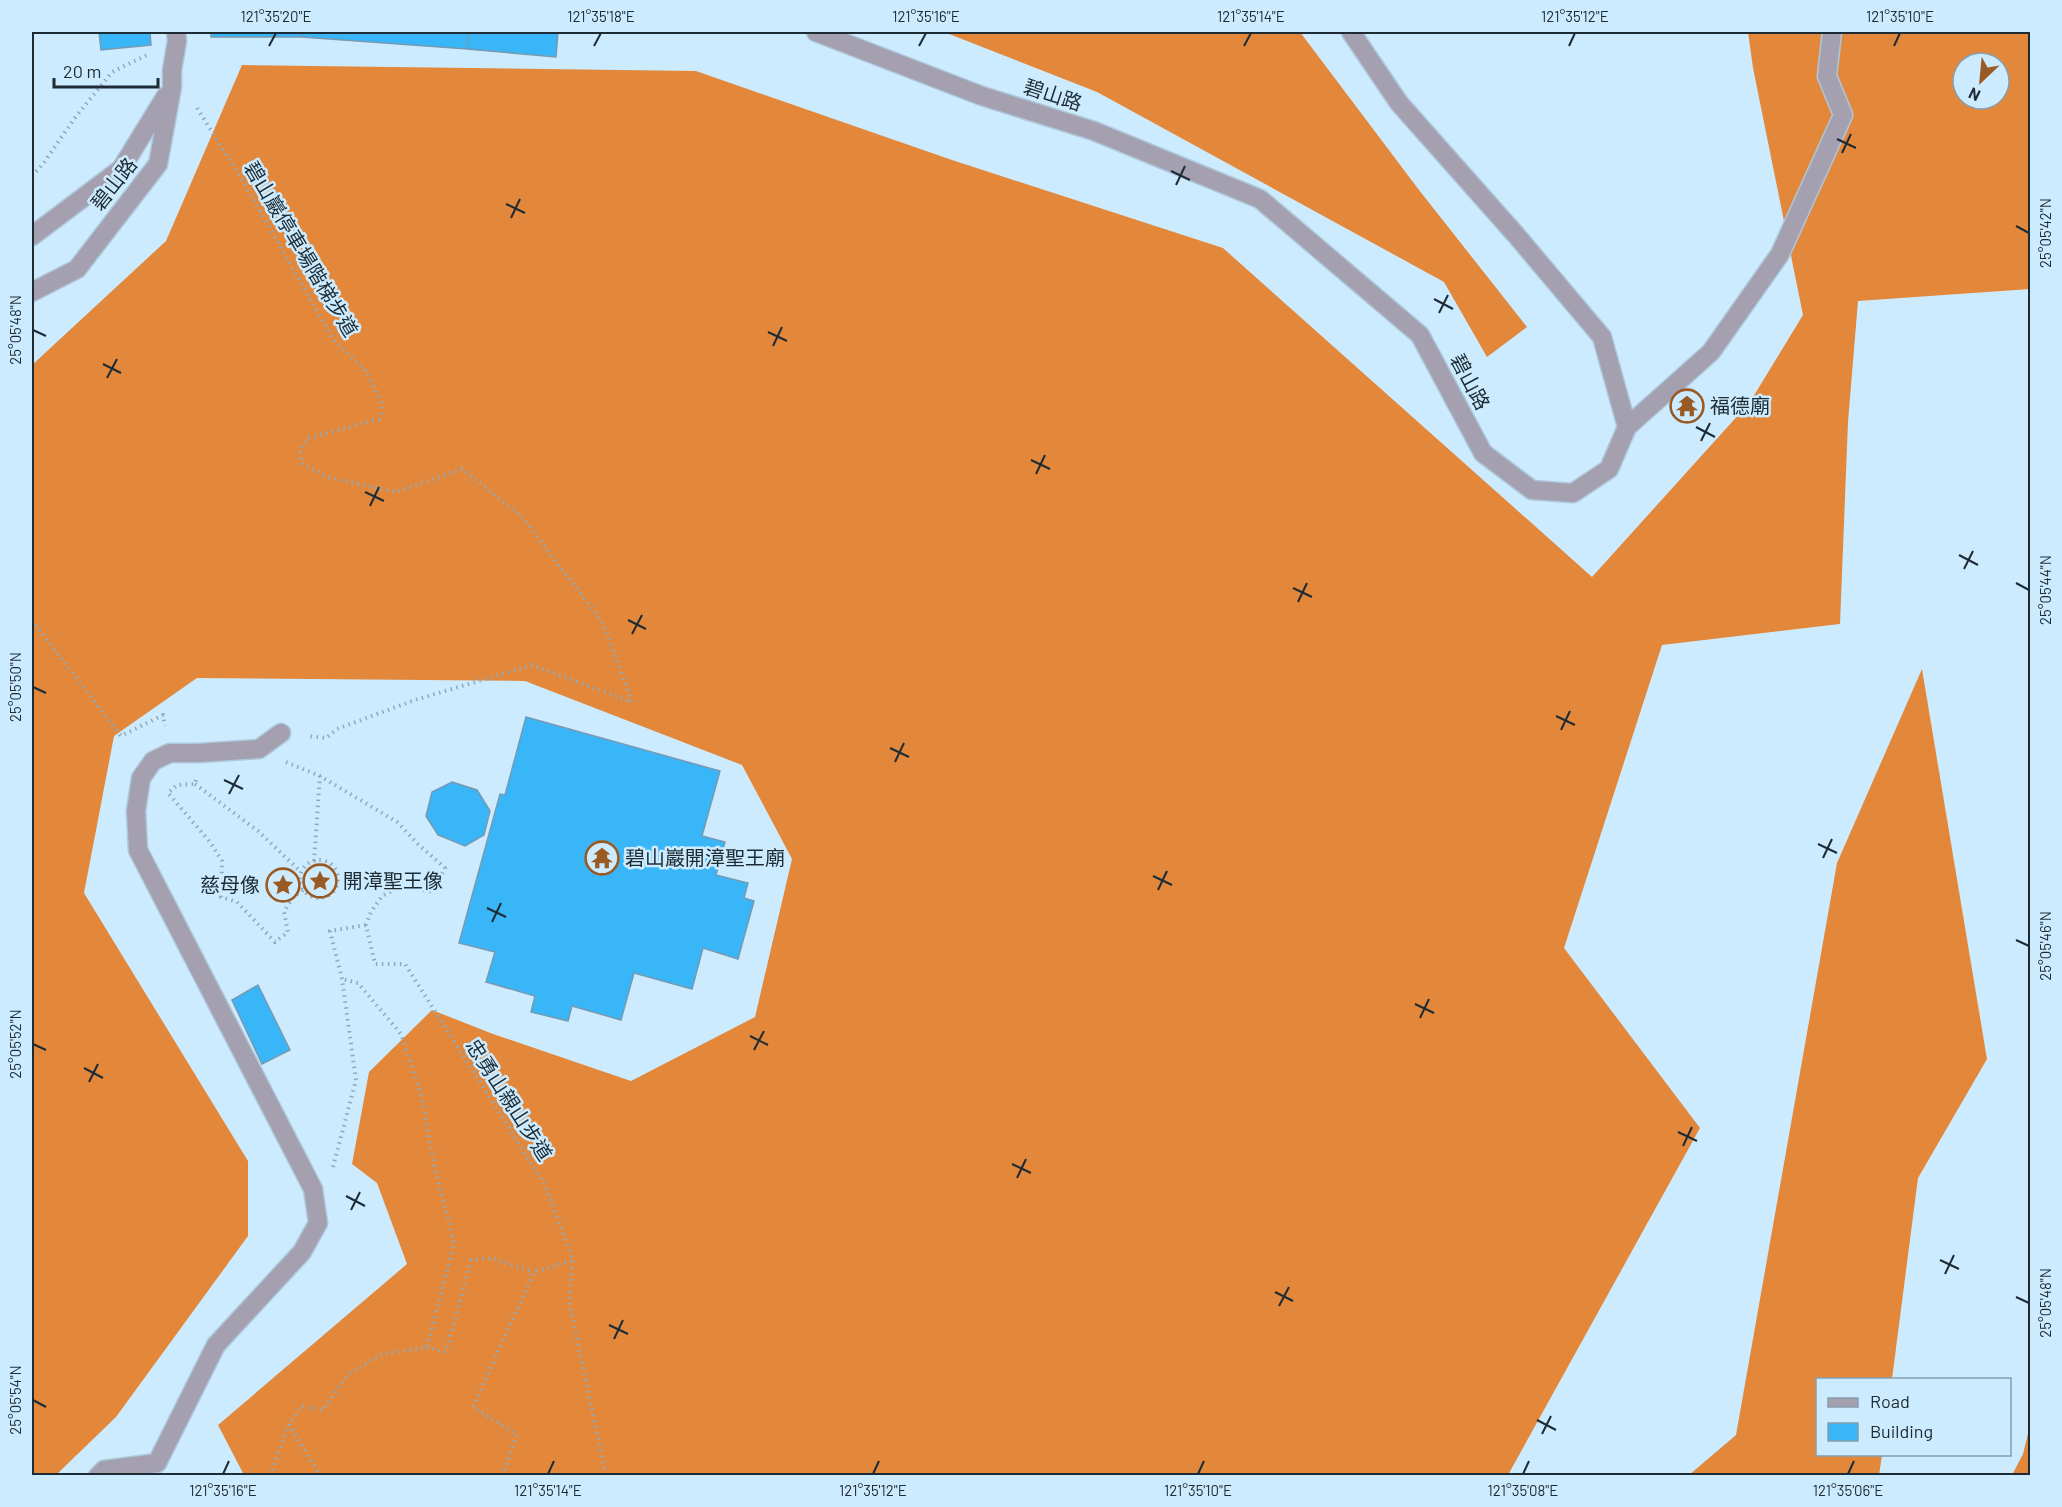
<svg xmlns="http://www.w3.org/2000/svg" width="2062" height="1507" viewBox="0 0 2062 1507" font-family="Barlow,'Noto Sans TC',sans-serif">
<rect width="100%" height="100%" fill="#cdebff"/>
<path fill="#e3883b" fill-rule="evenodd" d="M 944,32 L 1300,32 L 1419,190 L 1527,327 L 1487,357 L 1444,282 L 1097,92 Z
M 1748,32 L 2030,32 L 2030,289 L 1858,301 L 1848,422 L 1840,624 L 1662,645 L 1564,948 L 1700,1128 L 1508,1475 L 244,1475 L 218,1425 L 407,1264 L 377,1183 L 352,1164 L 369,1072 L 432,1010 L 493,1034 L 631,1081 L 755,1017 L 792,859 L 742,765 L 525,681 L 197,678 L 114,736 L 84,893 L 248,1161 L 248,1236 L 116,1417 L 56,1475 L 32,1476 L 32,365 L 166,241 L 242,65 L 696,71 L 952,160 L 1223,248 L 1592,577 L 1750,402 L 1803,315 L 1753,68 ZM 1963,63 L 1999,63 L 1999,99 L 1963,99 Z
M 1922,669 L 1987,1059 L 1918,1178 L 1892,1379 L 1818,1380 L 1818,1454 L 1882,1455 L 1879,1475 L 1689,1475 L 1736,1435 L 1837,863 Z
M 2030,1425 L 2030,1475 L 2012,1475 L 2023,1454 Z"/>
<path fill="#38b6f8" stroke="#769ab1" stroke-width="1.5" d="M 99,32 L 150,32 L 151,45 L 101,50 Z
M 211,32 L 302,32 L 302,37 L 211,37 Z
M 302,32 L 469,32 L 467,49 L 302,37 Z
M 469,32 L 558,32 L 556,57 L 467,49 Z
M 526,717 L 720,771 L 702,836 L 725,842 L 716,875 L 748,883 L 744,898 L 754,901 L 738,959 L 703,948 L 692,989 L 634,973 L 621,1020 L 572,1006 L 568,1021 L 531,1012 L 535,996 L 486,982 L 495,952 L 459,943 L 500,794 L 505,795 Z
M 452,782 L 477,790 L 490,811 L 484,835 L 465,846 L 438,835 L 426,816 L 432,792 Z
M 258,985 L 290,1050 L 262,1064 L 232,1000 Z"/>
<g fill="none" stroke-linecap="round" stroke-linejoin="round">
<defs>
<path id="minor" d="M 816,32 L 982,96 L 1094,131 L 1260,199 L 1420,335 L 1483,453 L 1532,490 L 1573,493 L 1609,469 L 1627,427 L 1602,337 L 1516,235 L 1399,103 L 1351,32
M 32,236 L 121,169 L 166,96
M 32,292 L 77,269 L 158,164 L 172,87 L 172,70 L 177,41 L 176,32
M 1627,427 L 1711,352 L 1780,254 L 1843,115 L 1827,76 L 1832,32
M 157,1463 L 216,1345 L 302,1252 L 318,1223 L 313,1189 L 138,850 L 136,811 L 141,778 L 153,761 L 170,753 L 198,753 L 259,749 L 281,733
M 98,1476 L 104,1470 L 157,1463"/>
</defs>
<use href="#minor" stroke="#adc8da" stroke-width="21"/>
<path stroke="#90a9ba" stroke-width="4" stroke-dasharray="1.5 4.5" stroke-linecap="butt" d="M 197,108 L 244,183 L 333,339 L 366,371 L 383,406 L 379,419 L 309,438 L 300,449 L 301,463 L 327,477 L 396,492 L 462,469 L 522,517 L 603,623 L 632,702 L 532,665 L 415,700 L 337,729 L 326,738 L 308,736
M 32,176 L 43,164 L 74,119 L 112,72 L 147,55
M 32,620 L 121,736 L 163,715 L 165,726
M 286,762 L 320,776 L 397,822 L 418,844 L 445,868 L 433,892 L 402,886 L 382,896 L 371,912 L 366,925 L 375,964 L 405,964 L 545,1185 L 573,1260 L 569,1301 L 606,1476
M 196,780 L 195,784 L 177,785 L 168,793 L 210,842 L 222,861 L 221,897 L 237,902 L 275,942 L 288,932 L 284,912 L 293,897 L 303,890
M 195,784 L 258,831 L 301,872
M300 879a19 19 0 1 1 38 0a19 19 0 1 1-38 0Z
M 314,861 L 320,776
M 333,1167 L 356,1080 L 342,979 L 330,931 L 366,925
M 427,1347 L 446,1352 L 471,1260 L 491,1258 L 534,1272
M 289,1424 L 320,1476
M 270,1476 L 289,1424 L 302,1406 L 323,1410 L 347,1375 L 382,1354 L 427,1347 L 454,1243 L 435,1170 L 421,1094 L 401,1034 L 358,983 L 342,979
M 502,1476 L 517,1435 L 473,1407 L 534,1272 L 573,1260"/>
<use href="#minor" stroke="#a4a0b0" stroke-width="18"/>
</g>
<path fill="none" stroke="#1c2b34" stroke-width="2" d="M 269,46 L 276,33M 594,46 L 601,33M 919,46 L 926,33M 1244,46 L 1251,33M 1569,46 L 1575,33M 1894,46 L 1900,33M 1837,139 L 1856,148M 1842,153 L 1851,134M 1171,171 L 1190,180M 1176,185 L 1185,166M 506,204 L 525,213M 511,218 L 520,199M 2016,226 L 2029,233M 1434,299 L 1453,309M 1439,313 L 1448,295M 33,330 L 46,336M 768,332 L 787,341M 773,346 L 782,327M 103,364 L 121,373M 107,378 L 117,359M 1696,427 L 1715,437M 1701,441 L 1710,423M 1031,460 L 1050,469M 1036,474 L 1045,455M 365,492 L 384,501M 370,506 L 379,487M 1959,555 L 1978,565M 1964,569 L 1973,551M 2016,583 L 2029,590M 1293,588 L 1312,597M 1298,602 L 1307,583M 628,620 L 646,629M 632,634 L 642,615M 33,687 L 46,693M 1556,716 L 1575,725M 1561,730 L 1570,711M 890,748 L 909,757M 895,762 L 904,743M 224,780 L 243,789M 229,794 L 239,775M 1818,844 L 1837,853M 1823,858 L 1832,839M 1153,876 L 1172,885M 1158,890 L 1167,871M 487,908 L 506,917M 492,922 L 501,903M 2016,940 L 2029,946M 1415,1004 L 1434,1013M 1420,1018 L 1429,999M 750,1036 L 768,1045M 33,1044 L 46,1050M 754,1050 L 764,1031M 84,1068 L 103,1078M 89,1082 L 98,1064M 1678,1132 L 1697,1141M 1683,1146 L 1692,1127M 1012,1164 L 1031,1173M 1017,1178 L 1026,1159M 346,1196 L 365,1206M 351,1210 L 360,1192M 1940,1260 L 1959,1269M 1945,1274 L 1954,1255M 1275,1292 L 1293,1301M 2016,1297 L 2029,1303M 1279,1306 L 1289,1287M 609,1325 L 628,1334M 614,1339 L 623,1320M 33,1400 L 46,1407M 1537,1420 L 1556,1430M 1542,1434 L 1551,1416M 223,1474 L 229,1461M 548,1474 L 554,1461M 873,1474 L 879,1461M 1198,1474 L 1204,1461M 1523,1474 L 1529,1461M 1848,1474 L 1854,1461"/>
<defs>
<symbol id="temple-ring" viewBox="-11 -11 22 22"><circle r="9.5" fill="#cdebff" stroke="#9a5a24" stroke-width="1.5"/><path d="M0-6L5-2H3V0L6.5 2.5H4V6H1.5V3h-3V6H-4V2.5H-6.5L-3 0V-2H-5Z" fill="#9a5a24"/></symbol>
<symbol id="sight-ring" viewBox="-11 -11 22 22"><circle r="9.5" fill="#cdebff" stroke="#9a5a24" stroke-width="1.5"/><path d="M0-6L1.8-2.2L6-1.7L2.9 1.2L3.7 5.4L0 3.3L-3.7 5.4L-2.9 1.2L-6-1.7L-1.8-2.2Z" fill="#9a5a24"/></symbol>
</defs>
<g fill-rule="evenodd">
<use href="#temple-ring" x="1668" y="387" width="38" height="38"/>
<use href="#temple-ring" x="583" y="839" width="38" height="38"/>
<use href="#sight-ring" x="301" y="862" width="38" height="38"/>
<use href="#sight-ring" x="264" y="866" width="38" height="38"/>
</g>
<g text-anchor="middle" stroke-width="5" stroke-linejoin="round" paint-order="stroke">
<g font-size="20" fill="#1c2b34" stroke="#cdebff">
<text transform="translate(1053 95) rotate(18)" y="7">碧山路</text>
<text transform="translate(114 184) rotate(-52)" y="7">碧山路</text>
<text transform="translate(301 249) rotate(59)" y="7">碧山巖停車場階梯步道</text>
<text transform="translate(1470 382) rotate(62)" y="7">碧山路</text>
<text transform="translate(509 1100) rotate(57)" y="7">忠勇山親山步道</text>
</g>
<g font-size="20" fill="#1c2b34" stroke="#cdebff" text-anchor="start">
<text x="1710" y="413">福德廟</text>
<text x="625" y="865">碧山巖開漳聖王廟</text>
<text x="343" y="888">開漳聖王像</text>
<text x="260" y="892" text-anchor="end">慈母像</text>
</g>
</g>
<rect width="2062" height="1507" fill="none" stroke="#cdebff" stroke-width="66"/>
<rect x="1816" y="1378" width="195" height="78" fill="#cdebff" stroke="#869eae" stroke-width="1.5"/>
<rect x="1828" y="1398" width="30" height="9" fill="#a4a0b0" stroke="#869eae" stroke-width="1.5"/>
<text x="1870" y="1408" font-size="18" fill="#1c2b34">Road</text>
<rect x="1828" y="1423" width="30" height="18" fill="#38b6f8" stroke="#869eae" stroke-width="1.5"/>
<text x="1870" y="1438" font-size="18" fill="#1c2b34">Building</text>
<g transform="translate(1981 81) rotate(206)"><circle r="28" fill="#cdebff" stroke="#869eae" stroke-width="1.5"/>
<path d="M0-4.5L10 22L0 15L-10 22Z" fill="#9a5a24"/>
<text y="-9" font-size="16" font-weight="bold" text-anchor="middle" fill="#1c2b34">N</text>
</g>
<path d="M54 78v9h104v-9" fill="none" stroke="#1c2b34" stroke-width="3"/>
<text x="63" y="78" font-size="18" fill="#1c2b34" stroke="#cdebff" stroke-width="4.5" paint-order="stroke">20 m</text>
<rect x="33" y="33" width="1996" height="1441" fill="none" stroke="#1c2b34" stroke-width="2"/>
<g font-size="15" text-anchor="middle" fill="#1c2b34">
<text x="276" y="22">121°35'20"E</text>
<text x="601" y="22">121°35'18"E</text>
<text x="926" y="22">121°35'16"E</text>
<text x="1251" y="22">121°35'14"E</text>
<text x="1575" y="22">121°35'12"E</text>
<text x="1900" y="22">121°35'10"E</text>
<text transform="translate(2046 233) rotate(-90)" y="5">25°05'42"N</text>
<text transform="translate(16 330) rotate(-90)" y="5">25°05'48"N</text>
<text transform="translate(2046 590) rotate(-90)" y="5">25°05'44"N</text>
<text transform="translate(16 687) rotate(-90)" y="5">25°05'50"N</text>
<text transform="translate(2046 946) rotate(-90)" y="5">25°05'46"N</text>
<text transform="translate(16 1044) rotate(-90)" y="5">25°05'52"N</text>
<text transform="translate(2046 1303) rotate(-90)" y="5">25°05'48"N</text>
<text transform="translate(16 1400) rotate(-90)" y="5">25°05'54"N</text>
<text x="223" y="1496">121°35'16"E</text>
<text x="548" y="1496">121°35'14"E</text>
<text x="873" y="1496">121°35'12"E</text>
<text x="1198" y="1496">121°35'10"E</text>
<text x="1523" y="1496">121°35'08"E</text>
<text x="1848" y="1496">121°35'06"E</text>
</g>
</svg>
